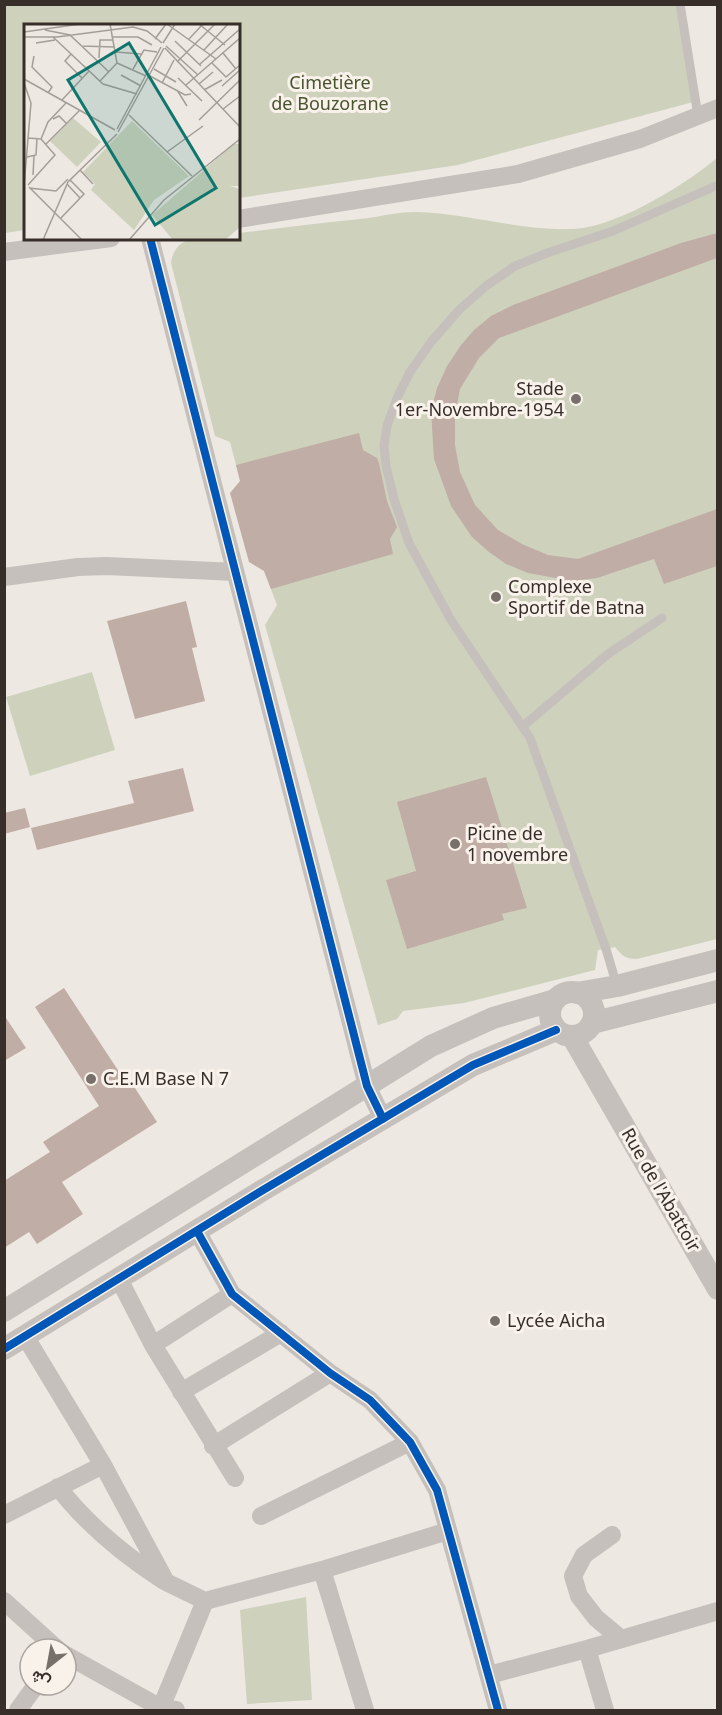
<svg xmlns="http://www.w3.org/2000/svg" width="722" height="1715" viewBox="0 0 722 1715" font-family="'Noto Sans',Vazirmatn,sans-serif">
<rect width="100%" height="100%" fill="#ede8e2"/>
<path fill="#ced2bd" d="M 5,5 L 681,5 L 697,101 L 458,165 L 239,198 L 238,26 L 26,26 L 25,230 L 5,233 Z
M 717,158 L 717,939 L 637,959 C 626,959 622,956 615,947 L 598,950 L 595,970 L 464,1003 L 403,1011 L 397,1019 L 378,1025 L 265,625 L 277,605 L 264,571 L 230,442 L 215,436 L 171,263 C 176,229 212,239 238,238 L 239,233 C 279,228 320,223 360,219 C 379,217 400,211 419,212 C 470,214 521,231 572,229 C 615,228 685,185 717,158 Z
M 92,672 L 115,750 L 30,776 L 6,697 Z
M 306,1597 L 312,1700 L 247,1704 L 240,1610 Z"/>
<path fill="#c0ada5" d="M 717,233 L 717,258 L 499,338 L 479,358 L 460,389 L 455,416 L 455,445 L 460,472 L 475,505 L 498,530 L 522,544 L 548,555 L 578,559 L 717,509 L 717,566 L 664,584 L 654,559 L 597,578 L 572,581 L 528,573 L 506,564 L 489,552 L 472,537 L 451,506 L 434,459 L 431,411 L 437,388 L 447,366 L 461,345 L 474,330 L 491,316 L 513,305 L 681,243 Z
M 359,433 L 363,450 L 377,458 L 379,463 L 387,501 L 397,527 L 390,539 L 393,554 L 271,589 L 264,571 L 249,562 L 230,493 L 240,481 L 236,465 Z
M 186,601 L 197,647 L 192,648 L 205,701 L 135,719 L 107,621 Z
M 183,768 L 194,811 L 37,850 L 31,828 L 134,803 L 128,781 Z
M 486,777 L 527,908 L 502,914 L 504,920 L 407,949 L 386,880 L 416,871 L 397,802 Z
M 25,808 L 30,827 L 4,834 L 4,813 Z
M 64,988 L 129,1087 L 133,1085 L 157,1122 L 62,1182 L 83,1214 L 37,1244 L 29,1232 L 4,1248 L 4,1181 L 50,1152 L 43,1142 L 99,1106 L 35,1007 Z
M 4,1015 L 26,1048 L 4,1061 Z"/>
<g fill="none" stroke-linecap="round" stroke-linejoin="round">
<path stroke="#c6c0bc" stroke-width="9" d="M 680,4 L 698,116
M 522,727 L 608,654 L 662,618
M 617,986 L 606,949 L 530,738 L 451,620 L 409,543 L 394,499 L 386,466 L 384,445 L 387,426 L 397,398 L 410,372 L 431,342 L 459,310 L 486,286 L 515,266 L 547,253 L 613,231 L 718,185"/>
<path stroke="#c6c0bc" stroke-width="18" d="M 238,219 L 518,174 L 640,139 L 718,108
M 150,238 L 367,1086 L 383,1119
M 4,252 L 111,238
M 4,577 L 78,567 L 107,566 L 235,572
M 197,1231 L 232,1294 L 330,1373 L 370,1400 L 410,1442 L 437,1490 L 498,1710
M 119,1279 L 153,1345 L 235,1478
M 25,1336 L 103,1465 L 166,1582 L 205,1601 L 322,1570 L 448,1531
M 153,1345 L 232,1294
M 181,1392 L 281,1333
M 213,1446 L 330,1373
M 58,1487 C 87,1525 124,1555 164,1581
M 4,1515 L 103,1465
M 261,1516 L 410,1442
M 612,1535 L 584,1555 L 573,1576 L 579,1596 L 596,1618 L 620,1638
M 322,1570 L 365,1710
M 4,1601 L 57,1649
M 587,1649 L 605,1710
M 66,1655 L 161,1708 L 176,1710
M 489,1675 L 587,1649 L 718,1611
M 18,1710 L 36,1685
M 160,1710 L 205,1601"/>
<path stroke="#c6c0bc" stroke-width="22" d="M550 1014a22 22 0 1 1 44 0a22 22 0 1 1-44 0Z
M 577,993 L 617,986 L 718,960
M 592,1023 L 718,991
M 572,1036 L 718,1289
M 4,1311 L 431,1046 L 493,1018 L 555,1000
M 4,1349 L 263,1190 L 473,1065 L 556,1030"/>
<defs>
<path id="cycleway" d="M 150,238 L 367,1086 L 383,1119
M 197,1231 L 232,1294 L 330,1373 L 370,1400 L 410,1442 L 437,1490 L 498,1710
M 4,1349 L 263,1190 L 473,1065 L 556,1030"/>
</defs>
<use href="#cycleway" stroke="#f9f2eb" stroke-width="11"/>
<use href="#cycleway" stroke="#0057b8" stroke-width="8"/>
</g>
<g fill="#776f6a" stroke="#f9f2eb" stroke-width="2">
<circle cx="576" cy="399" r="6"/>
<circle cx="496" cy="597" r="6"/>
<circle cx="455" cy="844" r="6"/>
<circle cx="91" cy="1079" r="6"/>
<circle cx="495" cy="1321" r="6"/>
</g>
<g text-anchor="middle" stroke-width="6" stroke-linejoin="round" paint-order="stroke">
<g font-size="18" fill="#47542f" stroke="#f9f2eb">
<text x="330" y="89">Cimetière<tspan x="330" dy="21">de Bouzorane</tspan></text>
</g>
<g font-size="18" fill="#372e2a" stroke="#f9f2eb" text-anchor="start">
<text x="564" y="395" text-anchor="end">Stade<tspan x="564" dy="21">1er-Novembre-1954</tspan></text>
<text x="508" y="593">Complexe<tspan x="508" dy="21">Sportif de Batna</tspan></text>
<text x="467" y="840">Picine de<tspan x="467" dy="21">1 novembre</tspan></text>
<text x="103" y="1085">C.E.M Base N 7</text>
<text x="507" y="1327">Lycée Aicha</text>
</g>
<g font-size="18" fill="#372e2a" stroke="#f9f2eb">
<text transform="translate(661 1190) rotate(60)" y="6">Rue de l'Abattoir</text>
</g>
</g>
<g transform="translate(24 24)">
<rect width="216" height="216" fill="#ede8e2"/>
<path d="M 49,94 L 77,118 L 53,143 L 26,117 ZM 108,97 L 165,152 L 130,176 L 110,206 L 67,166 L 71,160 L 59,148 ZM 210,120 L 216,120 L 216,162 L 206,162 L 216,165 L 216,203 L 201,216 L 149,216 L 128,191 Z" fill="#ced2bd"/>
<path fill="none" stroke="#a49e98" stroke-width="1.5" d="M 86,0 L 93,39M 143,0 L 192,35M 175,0 L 201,21M 21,6 L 46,11 L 85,48M 0,8 L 56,0M 0,13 L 33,13 L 109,3 L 123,7 L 138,19M 29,13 L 79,60 L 113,70M 89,13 L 114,13 L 128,21M 131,15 L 142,0M 165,15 L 179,0M 151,17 L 177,42M 12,19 L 31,16M 139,19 L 151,0M 57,22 L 90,23M 142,22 L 174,51M 141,24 L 216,103M 180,26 L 204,0M 199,29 L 212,45M 47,30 L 41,37 L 58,54M 10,32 L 8,43 L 28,63 L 24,69M 75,34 L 76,16 L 89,16M 153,38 L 191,0M 93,39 L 122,52M 188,39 L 202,53 L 216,41M 176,40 L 216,5M 62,44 L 92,28 L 117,30M 109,45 L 120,26 L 133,28M 130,45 L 152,58M 97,51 L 117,62M 126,52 L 161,71 L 167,70M 154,54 L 178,77M 0,55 L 91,106M 76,57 L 93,39M 0,59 L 7,79 L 0,162M 138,59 L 150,36M 175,60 L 189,48M 162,61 L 216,14M 198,62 L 216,46M 153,66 L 163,82M 180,66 L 198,56M 38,76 L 65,47M 199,85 L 216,72M 105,91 L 168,152M 29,95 L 35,92 L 43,100M 175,96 L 216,56M 93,105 L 137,23M 94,108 L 140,24M 4,114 L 17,115 L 24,98 L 42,79M 22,120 L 56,86M 143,128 L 179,102M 3,133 L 12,131 L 13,114M 56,146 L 69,160M 9,151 L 10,132M 43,160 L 56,174M 4,161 L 31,131 L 17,115M 5,163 L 58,216M 5,164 L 32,167 L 44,155M 36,195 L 60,170 L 46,156M 19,216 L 44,158 L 93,110M 105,216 L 140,176 L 216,115"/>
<path fill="#0f766e" fill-opacity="0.15" stroke="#0f766e" stroke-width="3" d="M 105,19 L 192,164 L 131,201 L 44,56 Z"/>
<rect width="216" height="216" fill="none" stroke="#372e2a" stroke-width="3"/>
</g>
<rect width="722" height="1715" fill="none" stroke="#372e2a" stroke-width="12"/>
<g transform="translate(48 1667) rotate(211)"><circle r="28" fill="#f9f2eb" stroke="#aba49e" stroke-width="1.5"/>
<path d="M0-4.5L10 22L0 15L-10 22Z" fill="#776f6a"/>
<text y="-9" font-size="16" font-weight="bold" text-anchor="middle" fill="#372e2a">ش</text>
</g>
</svg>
